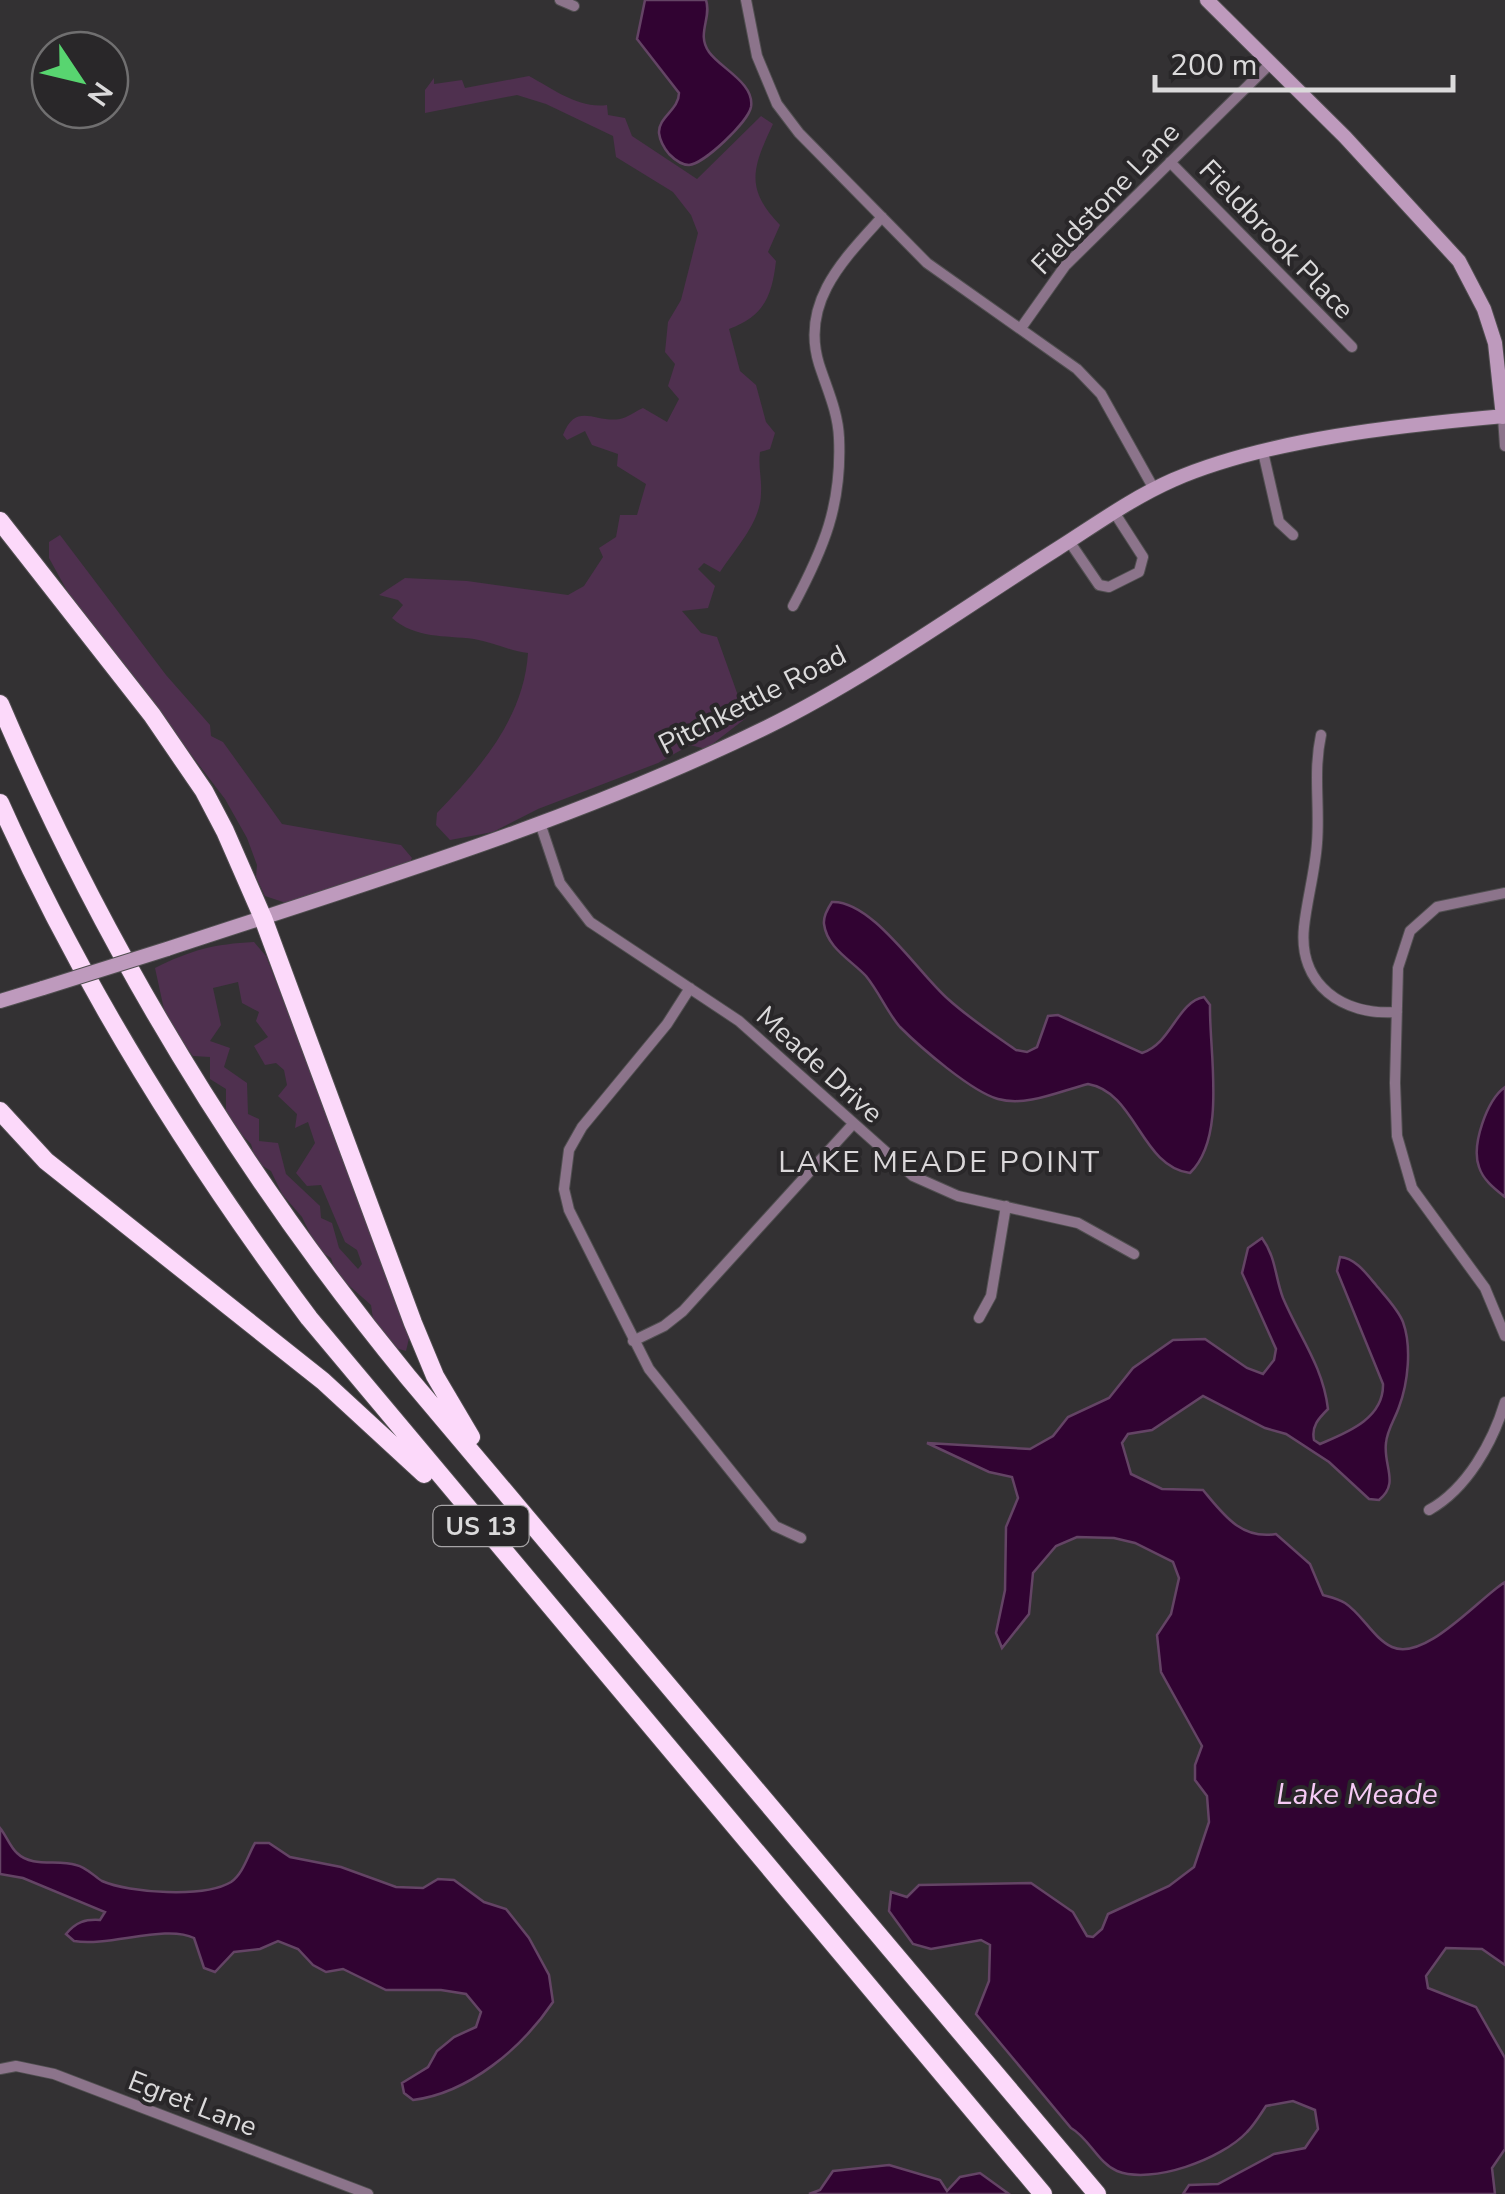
<svg xmlns="http://www.w3.org/2000/svg" width="1505" height="2194" viewBox="0 0 1505 2194" font-family="'Nunito Sans',sans-serif">
<rect width="100%" height="100%" fill="#333133"/>
<path fill="#4f304f" fill-rule="evenodd" d="M 529,76 C 553,89 579,109 607,105 L 608,115 L 625,118 L 632,136 L 697,179 L 761,116 L 773,124 C 753,167 744,188 780,225 L 768,252 L 776,261 C 772,296 764,316 729,329 L 740,371 L 756,385 L 766,422 L 775,433 L 770,449 L 760,452 C 758,467 762,479 761,493 C 761,522 735,549 720,572 L 704,563 L 698,569 L 715,586 L 708,608 L 682,611 L 701,633 L 717,637 L 746,718 L 706,749 L 690,745 L 658,763 L 538,809 L 493,832 L 450,840 L 436,825 L 437,813 C 480,768 524,718 528,653 C 510,651 492,642 474,639 C 444,635 416,639 392,618 L 403,605 L 398,600 L 379,595 L 405,578 L 467,581 L 568,595 L 584,586 L 603,557 L 599,548 L 616,537 L 620,515 L 637,515 L 646,484 L 617,466 L 618,454 L 592,445 L 585,431 L 567,440 L 563,435 C 576,401 595,423 620,419 C 627,418 636,411 643,408 L 667,422 L 679,399 L 668,386 L 675,364 L 665,352 L 668,322 L 681,300 L 698,233 L 691,215 L 673,192 L 616,157 L 613,136 L 546,104 L 517,95 L 425,113 L 425,90 L 434,78 L 434,84 L 462,80 L 465,88 Z
M 60,535 L 166,675 L 210,725 L 211,736 L 223,742 L 282,824 L 401,845 L 412,858 L 408,866 L 286,903 L 265,896 L 256,877 L 257,865 L 247,838 L 225,799 L 70,596 L 49,558 L 49,542 Z
M 254,942 L 266,956 L 411,1330 L 406,1351 L 392,1347 L 374,1325 L 371,1305 L 336,1274 L 331,1258 L 318,1250 L 302,1217 L 282,1194 L 271,1171 L 256,1162 L 251,1144 L 226,1119 L 226,1089 L 210,1079 L 210,1057 L 193,1056 L 167,1023 L 155,968 C 191,950 214,944 254,942 ZM 238,982 L 242,1003 L 259,1012 L 256,1021 L 268,1037 L 254,1046 L 265,1065 L 276,1063 L 284,1070 L 287,1085 L 278,1096 L 297,1114 L 295,1128 L 308,1122 L 315,1143 L 296,1173 L 307,1186 L 321,1185 L 345,1242 L 357,1250 L 362,1264 L 358,1269 L 339,1248 L 332,1223 L 321,1218 L 320,1206 L 286,1174 L 278,1143 L 259,1141 L 259,1119 L 248,1114 L 247,1083 L 224,1067 L 230,1048 L 210,1041 L 221,1025 L 213,988 Z"/>
<path fill="#310332" stroke="#644465" stroke-width="2.5" d="M 645,0 L 706,0 C 712,18 696,34 709,52 C 720,68 755,83 751,107 C 748,122 704,164 689,165 C 681,165 675,160 669,154 C 664,148 660,141 659,133 C 658,117 679,110 679,93 L 637,39 Z
M 832,902 C 872,900 919,974 948,999 C 969,1018 993,1034 1016,1050 L 1027,1052 L 1037,1047 L 1048,1016 L 1058,1015 L 1142,1053 C 1172,1043 1177,1002 1204,997 L 1210,1005 C 1209,1053 1227,1137 1190,1173 C 1141,1167 1136,1092 1088,1084 C 1060,1091 1027,1107 998,1099 C 972,1092 920,1047 900,1027 C 889,1015 879,992 866,976 C 851,960 827,948 824,924 C 823,916 828,908 832,902 Z
M 1505,1087 L 1505,1197 C 1495,1189 1483,1180 1479,1167 C 1471,1145 1487,1100 1505,1087 Z
M 1262,1238 C 1276,1257 1275,1277 1283,1298 C 1299,1336 1323,1366 1328,1409 C 1319,1418 1311,1426 1314,1440 L 1320,1444 C 1346,1433 1384,1419 1383,1384 L 1337,1271 L 1340,1257 C 1355,1258 1366,1273 1376,1285 C 1385,1296 1398,1309 1403,1322 C 1412,1347 1408,1383 1399,1407 C 1395,1419 1387,1430 1386,1443 C 1383,1466 1400,1483 1379,1500 L 1369,1499 L 1329,1462 L 1286,1434 L 1265,1428 L 1203,1396 L 1152,1430 L 1128,1434 L 1122,1443 L 1131,1474 L 1162,1489 L 1203,1490 C 1223,1514 1241,1540 1276,1534 L 1310,1564 L 1323,1595 C 1330,1597 1339,1599 1345,1603 C 1362,1614 1374,1639 1392,1647 C 1425,1662 1479,1598 1505,1582 L 1505,1965 L 1482,1949 L 1446,1948 L 1426,1976 L 1428,1988 L 1476,2007 L 1505,2058 L 1505,2149 L 1492,2168 L 1495,2194 L 1183,2194 L 1189,2185 L 1218,2184 L 1274,2154 L 1305,2148 L 1318,2129 L 1315,2110 L 1293,2101 L 1266,2106 C 1260,2115 1254,2125 1247,2132 C 1222,2159 1152,2185 1117,2171 C 1098,2163 1089,2138 1071,2128 L 976,2014 L 989,1981 L 990,1945 L 981,1940 L 931,1949 L 913,1944 L 889,1911 L 891,1892 L 907,1897 L 919,1885 L 1031,1883 L 1073,1912 L 1087,1936 L 1093,1937 L 1102,1929 L 1108,1914 L 1169,1886 L 1194,1867 L 1209,1822 L 1207,1796 L 1195,1780 L 1195,1765 L 1202,1746 L 1161,1672 L 1157,1635 L 1171,1614 L 1179,1578 L 1173,1562 L 1135,1543 L 1114,1538 L 1077,1537 L 1056,1546 L 1033,1573 L 1029,1614 L 1002,1648 L 996,1633 L 1005,1590 L 1006,1527 L 1018,1498 L 1012,1477 L 989,1472 L 927,1443 L 1030,1449 L 1053,1436 L 1068,1417 L 1109,1398 L 1133,1368 L 1173,1340 L 1205,1339 L 1247,1368 L 1263,1374 L 1274,1360 L 1276,1349 L 1242,1273 L 1248,1248 Z
M 0,1828 C 6,1835 10,1847 17,1853 C 32,1868 58,1859 76,1865 C 86,1867 94,1876 102,1881 C 129,1893 205,1898 231,1882 C 243,1874 248,1855 255,1843 L 269,1843 L 290,1857 L 341,1867 L 396,1887 L 423,1888 L 438,1879 L 454,1880 L 484,1902 L 506,1909 L 529,1938 L 549,1975 L 553,2002 C 522,2048 469,2093 413,2100 L 404,2093 L 402,2083 L 428,2067 L 437,2051 L 454,2037 L 476,2027 L 481,2012 L 466,1994 L 441,1990 L 386,1990 L 343,1969 L 326,1972 L 313,1965 L 298,1949 L 278,1941 L 260,1949 L 234,1952 L 215,1972 L 204,1968 L 194,1938 C 166,1924 109,1947 74,1941 L 66,1934 C 76,1922 85,1919 100,1920 L 105,1912 L 23,1878 L 0,1874 Z
M 889,2165 L 940,2180 L 947,2191 L 960,2177 L 980,2173 L 1009,2194 L 809,2194 L 820,2190 L 833,2171 Z"/>
<g fill="none" stroke-linecap="round" stroke-linejoin="round">
<defs>
<path id="street" d="M 560,0 L 574,6
M 746,0 L 757,56 L 777,104 L 799,133 L 927,263 L 1077,369 L 1101,394 L 1154,489
M 1170,162 L 1352,347
M 1021,328 L 1065,266 L 1271,63
M 1503,417 L 1505,446
M 1263,452 L 1279,522 L 1293,535
M 1069,541 L 1099,585 L 1109,587 L 1139,572 L 1143,557 L 1114,512
M 793,606 C 824,548 842,505 839,438 C 838,412 827,389 819,364 C 800,302 844,259 882,217
M 1321,735 C 1313,772 1320,806 1317,843 C 1315,872 1307,899 1304,927 C 1298,985 1343,1016 1397,1012
M 540,823 L 560,883 L 590,922 L 739,1021 L 913,1176 L 958,1196 L 1078,1223 L 1134,1254
M 1505,893 L 1437,907 L 1410,931 L 1398,968 L 1395,1083 L 1397,1136 L 1412,1188 L 1485,1288 L 1505,1336
M 690,988 L 667,1024 L 582,1127 L 569,1150 L 564,1189 L 569,1210 L 649,1369 L 775,1526 L 801,1538
M 979,1318 L 991,1296 L 1006,1206
M 633,1341 L 664,1326 L 683,1311 L 853,1124
M 1429,1510 C 1467,1489 1493,1442 1505,1402
M 0,2069 L 16,2066 L 54,2074 L 368,2194"/>
<path id="secondary" d="M 1207,0 L 1345,137 L 1459,261 L 1484,309 L 1495,343 L 1503,417
M 167,949 C 370,882 575,821 767,727 C 868,677 962,609 1057,549 C 1095,525 1132,498 1173,480 C 1267,439 1403,425 1505,416
M 0,1001 L 43,988"/>
<path id="highway" d="M 0,521 L 152,715 L 204,791 L 225,831 L 263,918 L 413,1323 L 435,1376 L 471,1437
M 0,704 C 104,948 240,1172 408,1377 L 1097,2194
M 0,803 C 82,987 189,1157 309,1318 L 1043,2194
M 0,1111 L 46,1161 L 323,1381 L 424,1474"/>
</defs>
<use href="#street" stroke="#514f51" stroke-width="12"/>
<use href="#secondary" stroke="#514f51" stroke-width="16"/>
<use href="#highway" stroke="#514f51" stroke-width="20"/>
<use href="#street" stroke="#8c748b" stroke-width="10"/>
<use href="#secondary" stroke="#be9abd" stroke-width="14"/>
<use href="#highway" stroke="#fcd9fa" stroke-width="18"/>
<defs>
<path id="secondary-bridge" d="M 43,988 L 167,949"/>
</defs>
<use href="#secondary-bridge" stroke="#514f51" stroke-width="16" stroke-linecap="butt"/>
<use href="#secondary-bridge" stroke="#be9abd" stroke-width="14"/>
</g>
<g text-anchor="middle" stroke-width="8" stroke-linejoin="round" paint-order="stroke">
<rect fill="#292729" stroke="#a6a4a6" stroke-width="2.5" x="433.5" y="1506" width="95" height="40" rx="8"/>
<g font-size="25" font-weight="bold" fill="#dbdadb">
<text x="481" y="1535">US 13</text>
</g>
<g font-size="28" fill="#dbdadb" stroke="#292729">
<text transform="translate(1105 198) rotate(-46)" y="10">Fieldstone Lane</text>
<text transform="translate(1277 239) rotate(46)" y="10">Fieldbrook Place</text>
<text transform="translate(752 699) rotate(-27)" y="10">Pitchkettle Road</text>
<text transform="translate(820 1064) rotate(42)" y="10">Meade Drive</text>
<text transform="translate(193 2103) rotate(21)" y="10">Egret Lane</text>
</g>
<g font-size="30" letter-spacing="2.5" fill="#dad7d9" stroke="#292729">
<text x="940" y="1172">LAKE MEADE POINT</text>
</g>
<g font-size="30" font-style="italic" fill="#f6caf5" stroke="#292729">
<text x="1357" y="1804">Lake Meade</text>
</g>
</g>
<g transform="translate(80 80) rotate(125)"><circle r="48" fill="#292729" stroke="#706f70" stroke-width="2.5"/>
<path d="M0-8L18 38L0 25L-18 38Z" fill="#58d570"/>
<text y="-15" font-size="28" font-weight="bold" text-anchor="middle" fill="#dbdadb">N</text>
</g>
<path d="M1155 75v15h298v-15" fill="none" stroke="#dbdadb" stroke-width="5"/>
<text x="1170" y="75" font-size="30" fill="#dbdadb" stroke="#292729" stroke-width="8" paint-order="stroke">200 m</text>
</svg>
